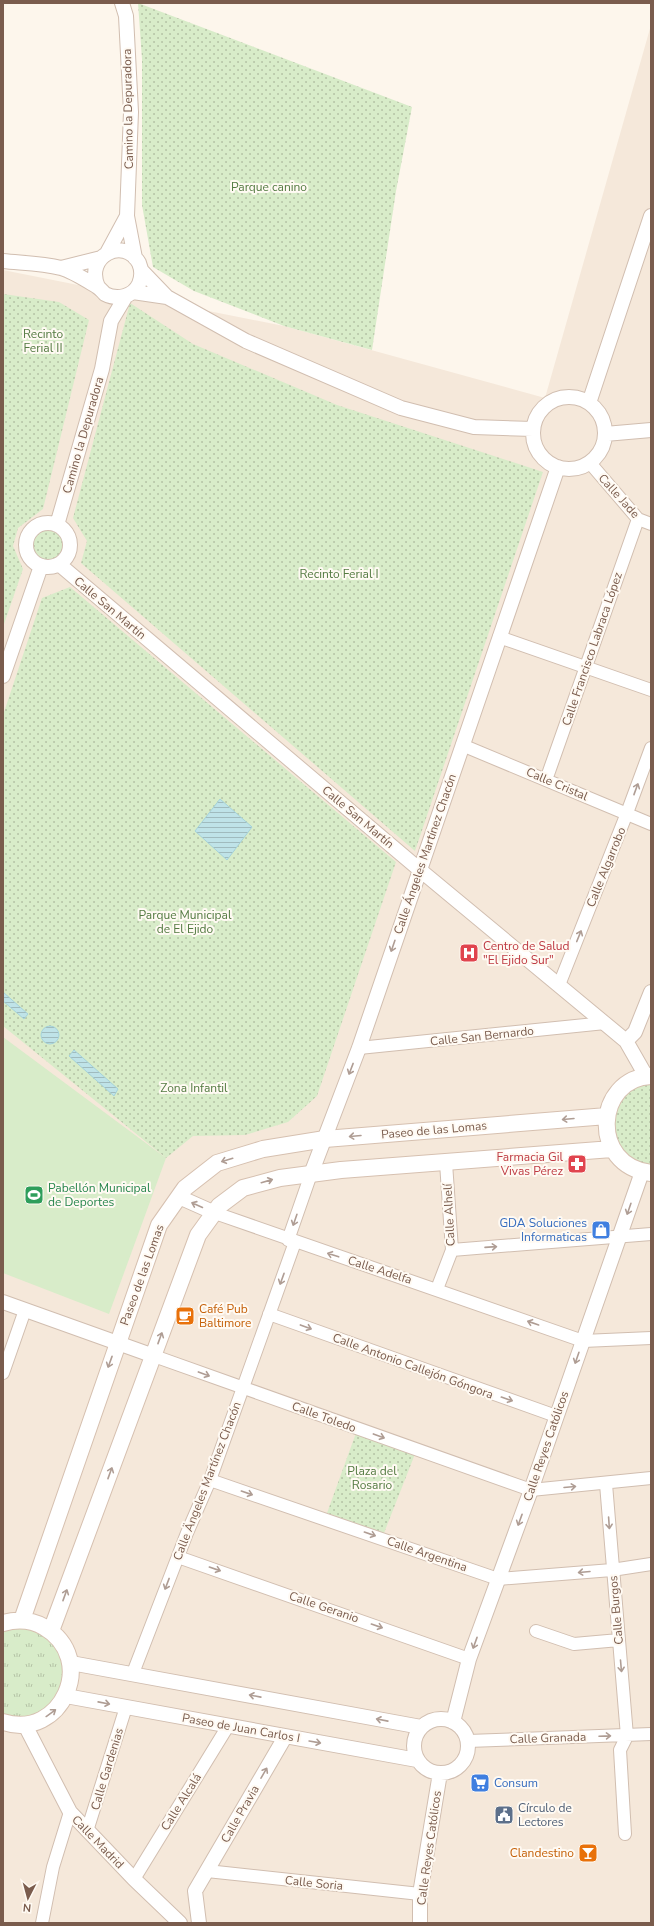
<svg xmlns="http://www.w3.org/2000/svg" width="654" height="1926" viewBox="0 0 654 1926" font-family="'Nunito Sans',sans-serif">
<defs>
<pattern id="grass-tufts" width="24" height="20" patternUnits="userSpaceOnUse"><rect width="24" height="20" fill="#d8ecc9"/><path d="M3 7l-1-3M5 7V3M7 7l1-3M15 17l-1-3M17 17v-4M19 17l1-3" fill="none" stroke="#b4c2a5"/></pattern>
<pattern id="park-dots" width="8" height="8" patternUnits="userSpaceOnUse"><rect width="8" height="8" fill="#d8ecc9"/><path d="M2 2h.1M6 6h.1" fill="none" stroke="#b4c2a5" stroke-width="1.8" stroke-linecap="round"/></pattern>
<pattern id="water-rules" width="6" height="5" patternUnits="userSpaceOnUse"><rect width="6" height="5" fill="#bfe3e8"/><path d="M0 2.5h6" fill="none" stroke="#a0bbbe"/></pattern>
</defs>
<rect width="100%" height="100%" fill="#fdf6ec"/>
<path fill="#f5e8da" d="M 651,25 L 651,1923 L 3,1923 L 3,270 L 284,326 L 545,398 Z"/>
<path fill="url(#grass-tufts)" d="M 22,1627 L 38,1631 L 51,1640 L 60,1652 L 64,1668 L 63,1683 L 47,1708 L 34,1715 L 20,1718 L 3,1715 L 3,1630 Z"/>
<path fill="url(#park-dots)" d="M 138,3 L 412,107 L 396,191 L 372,350 L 284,326 L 194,291 L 153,267 L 142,205 L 142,59 Z
M 3,294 L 59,302 L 89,320 L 43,509 L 18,528 L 13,546 L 23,569 L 3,627 Z
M 130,303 L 193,344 L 337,405 L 543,472 L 415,851 L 81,563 L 87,541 L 73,518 Z
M26 545a22 22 0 1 1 44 0a22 22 0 1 1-44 0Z
M 70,587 L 396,862 L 317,1096 L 288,1122 L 245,1135 L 193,1136 L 166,1158 L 3,1026 L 3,715 L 42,598 Z
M 651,1082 L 651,1167 L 636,1163 L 625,1155 L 617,1143 L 613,1116 L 628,1092 L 640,1084 Z
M 356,1433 L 415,1454 L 384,1533 L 327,1513 Z"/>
<path fill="#d8ecc9" d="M 3,1037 L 166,1158 L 109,1314 L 3,1273 Z"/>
<path fill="url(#water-rules)" stroke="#a5d3da" d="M 220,799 L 252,827 L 227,860 L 195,831 Z
M 3,992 L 28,1014 L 24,1019 L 3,1001 Z
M41 1035a9 9 0 1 1 18 0a9 9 0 1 1-18 0Z
M 74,1050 L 118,1089 L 114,1096 L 69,1056 Z"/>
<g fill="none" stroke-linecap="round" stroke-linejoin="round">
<defs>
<path id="minor" d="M 590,463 L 638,519 L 651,524
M 499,637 L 651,690
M 462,745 L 651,824
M 546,780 L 638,519
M 559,985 L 627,813 L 651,748
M 359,1048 L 605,1023
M 215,1213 L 583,1341 L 651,1338
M 288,1240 L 311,1174
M 452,1250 L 651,1234
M 437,1289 L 452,1250 L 446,1163
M 269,1314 L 556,1416
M 154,1356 L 531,1490 L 651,1478
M 3,1373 L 25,1310
M 210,1480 L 498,1579 L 612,1570 L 651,1564
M 606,1484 L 627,1736
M 178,1557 L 469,1659
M 536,1631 L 574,1644 L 619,1640
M 133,1673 L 187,1533 L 210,1480 L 295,1242
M 468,1741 L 651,1734
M 87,1831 L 126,1707
M 625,1834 L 620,1750 L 627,1736
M 207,1871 L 420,1894
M 134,1879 L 228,1726
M 42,1923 L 53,1867 L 70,1812"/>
<path id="tertiary" d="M 122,3 L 126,16 L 131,112 L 127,216 L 135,258
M 107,253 L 127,216
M 3,261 C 22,263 42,263 61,268 C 72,271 86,280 96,286 C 100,288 102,291 105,294 C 117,300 133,297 139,284 C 142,277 142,270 139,263 C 124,236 84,256 98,287
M 61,268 L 101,258
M 142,271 L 167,297 L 246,341 L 401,408 L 474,427 L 533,429
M 133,292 L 167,297
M533 433a36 36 0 1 1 72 0a36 36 0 1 1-72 0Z
M 589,403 L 651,216
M 605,434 L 651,430
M26 545a22 22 0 1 1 44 0a22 22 0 1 1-44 0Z
M 57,525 L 102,369 L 111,321 L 126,296
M 60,565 L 420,870 L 626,1041 L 646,1076
M 3,676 L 41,566
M 626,1041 L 635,1032 L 651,992
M 311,1174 L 359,1048 L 558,467
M 179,1197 L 215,1213
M 3,1302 L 154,1356
M 71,1663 L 421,1727
M 66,1696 L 417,1760
M414 1746a27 27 0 1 1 54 0a27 27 0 1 1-54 0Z
M 453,1722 L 469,1659 L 531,1490 L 642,1172
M 25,1725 L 70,1812 L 134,1879 L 180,1923
M 199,1923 L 195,1891 L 285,1737
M 420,1923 L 420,1894 L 440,1773"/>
<path id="secondary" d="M 651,1076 C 595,1078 589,1166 651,1173
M 22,1620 L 159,1225 L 185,1188 L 217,1163 L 263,1149 L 325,1139 L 607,1116
M 3,1623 C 17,1619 32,1620 44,1627 C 99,1659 61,1741 3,1722
M 51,1631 L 198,1235 L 219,1206 L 243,1188 L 280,1178 L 341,1170 L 612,1149"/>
</defs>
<use href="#minor" stroke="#d1beb0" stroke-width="14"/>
<use href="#tertiary" stroke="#d1beb0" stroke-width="16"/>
<use href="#secondary" stroke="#d6c0b0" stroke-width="18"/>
<use href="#minor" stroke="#fff" stroke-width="12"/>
<use href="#tertiary" stroke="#fff" stroke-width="14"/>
<use href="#secondary" stroke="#fff" stroke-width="16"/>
</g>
<defs><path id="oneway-shaft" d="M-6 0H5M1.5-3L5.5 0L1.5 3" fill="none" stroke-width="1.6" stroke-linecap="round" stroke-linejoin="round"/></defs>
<g stroke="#af9d94">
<use href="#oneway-shaft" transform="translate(636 789) rotate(-70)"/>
<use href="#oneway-shaft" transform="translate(579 936) rotate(-68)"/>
<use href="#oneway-shaft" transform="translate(393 946) rotate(109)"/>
<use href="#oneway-shaft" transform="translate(351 1069) rotate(111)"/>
<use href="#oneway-shaft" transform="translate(568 1119) rotate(175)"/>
<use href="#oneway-shaft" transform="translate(355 1136) rotate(175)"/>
<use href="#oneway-shaft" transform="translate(227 1160) rotate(163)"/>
<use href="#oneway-shaft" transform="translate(267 1181) rotate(-16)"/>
<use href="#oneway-shaft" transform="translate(197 1205) rotate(-156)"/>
<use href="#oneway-shaft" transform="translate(629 1209) rotate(109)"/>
<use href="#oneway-shaft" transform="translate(295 1220) rotate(109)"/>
<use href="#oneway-shaft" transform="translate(491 1247) rotate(-4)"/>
<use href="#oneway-shaft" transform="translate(333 1255) rotate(-162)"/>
<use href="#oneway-shaft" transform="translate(282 1279) rotate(110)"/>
<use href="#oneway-shaft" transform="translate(533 1323) rotate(-161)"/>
<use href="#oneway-shaft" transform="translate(306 1327) rotate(20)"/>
<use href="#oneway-shaft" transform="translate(160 1338) rotate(-70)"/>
<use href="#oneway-shaft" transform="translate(577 1358) rotate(109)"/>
<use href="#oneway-shaft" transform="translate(110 1362) rotate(110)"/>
<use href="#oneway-shaft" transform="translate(204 1374) rotate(20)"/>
<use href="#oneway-shaft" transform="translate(507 1399) rotate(19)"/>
<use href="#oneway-shaft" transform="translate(379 1436) rotate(20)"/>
<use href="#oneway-shaft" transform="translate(110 1473) rotate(-70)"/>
<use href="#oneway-shaft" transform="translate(570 1487) rotate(-5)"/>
<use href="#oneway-shaft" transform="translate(247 1493) rotate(19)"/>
<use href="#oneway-shaft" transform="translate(520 1520) rotate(110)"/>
<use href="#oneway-shaft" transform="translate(609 1523) rotate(86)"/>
<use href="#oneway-shaft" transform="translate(370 1534) rotate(19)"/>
<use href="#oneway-shaft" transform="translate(215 1569) rotate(19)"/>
<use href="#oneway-shaft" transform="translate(584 1572) rotate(175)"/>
<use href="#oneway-shaft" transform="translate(167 1584) rotate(111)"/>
<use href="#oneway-shaft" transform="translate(65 1595) rotate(-70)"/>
<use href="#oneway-shaft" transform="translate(377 1626) rotate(19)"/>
<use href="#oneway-shaft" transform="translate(475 1643) rotate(110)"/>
<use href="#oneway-shaft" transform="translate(621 1666) rotate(85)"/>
<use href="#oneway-shaft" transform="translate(255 1696) rotate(-169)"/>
<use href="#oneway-shaft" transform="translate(104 1703) rotate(11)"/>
<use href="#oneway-shaft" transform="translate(51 1713) rotate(-36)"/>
<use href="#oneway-shaft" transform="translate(382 1720) rotate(-169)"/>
<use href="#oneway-shaft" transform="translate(605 1736) rotate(-2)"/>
<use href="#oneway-shaft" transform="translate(315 1742) rotate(10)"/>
<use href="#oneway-shaft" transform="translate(264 1773) rotate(-60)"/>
</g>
<defs>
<symbol id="hospital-square" viewBox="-11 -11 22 22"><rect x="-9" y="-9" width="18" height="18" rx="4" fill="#e0444e" stroke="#fffaf3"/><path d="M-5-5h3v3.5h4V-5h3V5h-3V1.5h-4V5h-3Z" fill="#fff"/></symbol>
<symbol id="pharmacy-square" viewBox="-11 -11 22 22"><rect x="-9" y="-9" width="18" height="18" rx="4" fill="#e0444e" stroke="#fffaf3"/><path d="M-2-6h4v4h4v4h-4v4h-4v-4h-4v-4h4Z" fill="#fff"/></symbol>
<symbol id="stadium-square" viewBox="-11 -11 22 22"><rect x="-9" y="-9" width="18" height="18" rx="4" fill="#2e9e5b" stroke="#fffaf3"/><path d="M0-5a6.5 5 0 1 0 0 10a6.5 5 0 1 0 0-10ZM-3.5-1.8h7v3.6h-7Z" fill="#fff"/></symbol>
<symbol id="shop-square" viewBox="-11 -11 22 22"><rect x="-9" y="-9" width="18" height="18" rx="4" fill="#3f7fe0" stroke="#fffaf3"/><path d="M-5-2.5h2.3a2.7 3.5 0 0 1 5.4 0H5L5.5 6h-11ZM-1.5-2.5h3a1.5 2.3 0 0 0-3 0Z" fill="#fff"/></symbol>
<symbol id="cafe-square" viewBox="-11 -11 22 22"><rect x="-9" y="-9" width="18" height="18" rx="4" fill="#e8710a" stroke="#fffaf3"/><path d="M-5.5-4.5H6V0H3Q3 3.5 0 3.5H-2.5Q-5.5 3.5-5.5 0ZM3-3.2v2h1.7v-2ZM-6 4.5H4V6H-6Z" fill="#fff"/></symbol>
<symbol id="supermarket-square" viewBox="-11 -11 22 22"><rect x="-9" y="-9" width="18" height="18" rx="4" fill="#3f7fe0" stroke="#fffaf3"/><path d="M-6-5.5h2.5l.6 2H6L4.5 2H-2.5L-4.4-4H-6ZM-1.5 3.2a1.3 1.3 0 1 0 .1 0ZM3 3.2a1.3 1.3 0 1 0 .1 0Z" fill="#fff"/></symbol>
<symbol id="civic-square" viewBox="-11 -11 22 22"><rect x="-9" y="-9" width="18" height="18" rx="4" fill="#5c6f8a" stroke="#fffaf3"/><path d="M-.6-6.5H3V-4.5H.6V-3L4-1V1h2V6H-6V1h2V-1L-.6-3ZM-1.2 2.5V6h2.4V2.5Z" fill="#fff"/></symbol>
<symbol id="bar-square" viewBox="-11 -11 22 22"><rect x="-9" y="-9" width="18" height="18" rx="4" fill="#e8710a" stroke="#fffaf3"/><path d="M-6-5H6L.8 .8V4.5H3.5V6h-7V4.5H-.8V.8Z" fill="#fff"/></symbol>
</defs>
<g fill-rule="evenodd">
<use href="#hospital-square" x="458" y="942" width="22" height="22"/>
<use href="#pharmacy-square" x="566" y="1153" width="22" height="22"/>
<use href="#stadium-square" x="23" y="1184" width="22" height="22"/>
<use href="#shop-square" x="590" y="1219" width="22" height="22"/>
<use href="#cafe-square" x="174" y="1305" width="22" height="22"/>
<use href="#supermarket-square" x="469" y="1772" width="22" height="22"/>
<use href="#civic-square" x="493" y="1804" width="22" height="22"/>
<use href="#bar-square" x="577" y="1842" width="22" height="22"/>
</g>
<g text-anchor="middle" stroke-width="4" stroke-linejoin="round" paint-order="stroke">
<g font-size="12" fill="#7a5c4d" stroke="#fffaf3">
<text transform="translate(128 109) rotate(-91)" y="4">Camino la Depuradora</text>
<text transform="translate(83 435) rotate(-74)" y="4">Camino la Depuradora</text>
<text transform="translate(619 496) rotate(48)" y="4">Calle Jade</text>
<text transform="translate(110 608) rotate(40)" y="4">Calle San Martín</text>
<text transform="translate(592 649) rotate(-71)" y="4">Calle Francisco Labraca López</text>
<text transform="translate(557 784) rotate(23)" y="4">Calle Cristal</text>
<text transform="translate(358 817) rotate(40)" y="4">Calle San Martín</text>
<text transform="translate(425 854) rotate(-71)" y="4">Calle Ángeles Martínez Chacón</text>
<text transform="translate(606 867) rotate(-68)" y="4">Calle Algarrobo</text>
<text transform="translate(482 1036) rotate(-6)" y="4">Calle San Bernardo</text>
<text transform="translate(434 1130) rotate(-5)" y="4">Paseo de las Lomas</text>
<text transform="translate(449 1215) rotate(-93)" y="4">Calle Alhelí</text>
<text transform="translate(380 1270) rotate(18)" y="4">Calle Adelfa</text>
<text transform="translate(142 1275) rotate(-70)" y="4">Paseo de las Lomas</text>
<text transform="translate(413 1366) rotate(20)" y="4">Calle Antonio Callejón Góngora</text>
<text transform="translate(324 1417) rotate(20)" y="4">Calle Toledo</text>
<text transform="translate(546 1446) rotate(-71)" y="4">Calle Reyes Católicos</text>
<text transform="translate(207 1481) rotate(-69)" y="4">Calle Ängeles Martínez Chacón</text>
<text transform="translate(427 1554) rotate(19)" y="4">Calle Argentina</text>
<text transform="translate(324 1607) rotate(19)" y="4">Calle Geranio</text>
<text transform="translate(616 1610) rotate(-95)" y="4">Calle Burgos</text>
<text transform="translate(241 1728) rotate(10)" y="4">Paseo de Juan Carlos I</text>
<text transform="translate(548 1738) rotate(-2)" y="4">Calle Granada</text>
<text transform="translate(107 1769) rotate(-73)" y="4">Calle Gardenias</text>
<text transform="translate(181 1802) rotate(-58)" y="4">Calle Alcalá</text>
<text transform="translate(240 1814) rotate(-60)" y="4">Calle Pravia</text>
<text transform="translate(98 1842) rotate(46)" y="4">Calle Madrid</text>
<text transform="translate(429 1848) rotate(-82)" y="4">Calle Reyes Católicos</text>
<text transform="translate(314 1883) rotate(6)" y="4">Calle Soria</text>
</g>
<g font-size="12" fill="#537a41" stroke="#fffaf3">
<text x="269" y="191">Parque canino</text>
<text x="43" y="338">Recinto<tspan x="43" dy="14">Ferial II</tspan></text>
<text x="339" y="578">Recinto Ferial I</text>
<text x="185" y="919">Parque Municipal<tspan x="185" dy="14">de El Ejido</tspan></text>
<text x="194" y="1092">Zona Infantil</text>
<text x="372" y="1475">Plaza del<tspan x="372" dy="14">Rosario</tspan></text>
</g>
<g font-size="12" fill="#be3a42" stroke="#fffaf3" text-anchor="start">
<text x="483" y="950">Centro de Salud<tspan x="483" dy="14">"El Ejido Sur"</tspan></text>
<text x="563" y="1161" text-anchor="end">Farmacia Gil<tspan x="563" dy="14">Vivas Pérez</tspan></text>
</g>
<g font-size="12" fill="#27864d" stroke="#fffaf3" text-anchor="start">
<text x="48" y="1192">Pabellón Municipal<tspan x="48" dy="14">de Deportes</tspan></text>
</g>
<g font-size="12" fill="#366cbe" stroke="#fffaf3" text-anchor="end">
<text x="587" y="1227">GDA Soluciones<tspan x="587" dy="14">Informaticas</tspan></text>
<text x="494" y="1787" text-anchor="start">Consum</text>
</g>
<g font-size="12" fill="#c56008" stroke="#fffaf3" text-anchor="start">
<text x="199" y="1313">Café Pub<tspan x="199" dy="14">Baltimore</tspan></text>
<text x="574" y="1857" text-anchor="end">Clandestino</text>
</g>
<g font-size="12" fill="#4e5e75" stroke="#fffaf3" text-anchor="start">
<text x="518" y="1812">Círculo de<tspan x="518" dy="14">Lectores</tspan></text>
</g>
</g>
<rect width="654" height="1926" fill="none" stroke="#7a5c4d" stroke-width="8"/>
<g transform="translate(28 1898) rotate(186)" stroke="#fffaf3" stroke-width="3" paint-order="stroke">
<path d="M0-3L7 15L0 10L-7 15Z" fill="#7a5c4d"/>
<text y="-6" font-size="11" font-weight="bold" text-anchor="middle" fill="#7a5c4d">N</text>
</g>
</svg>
